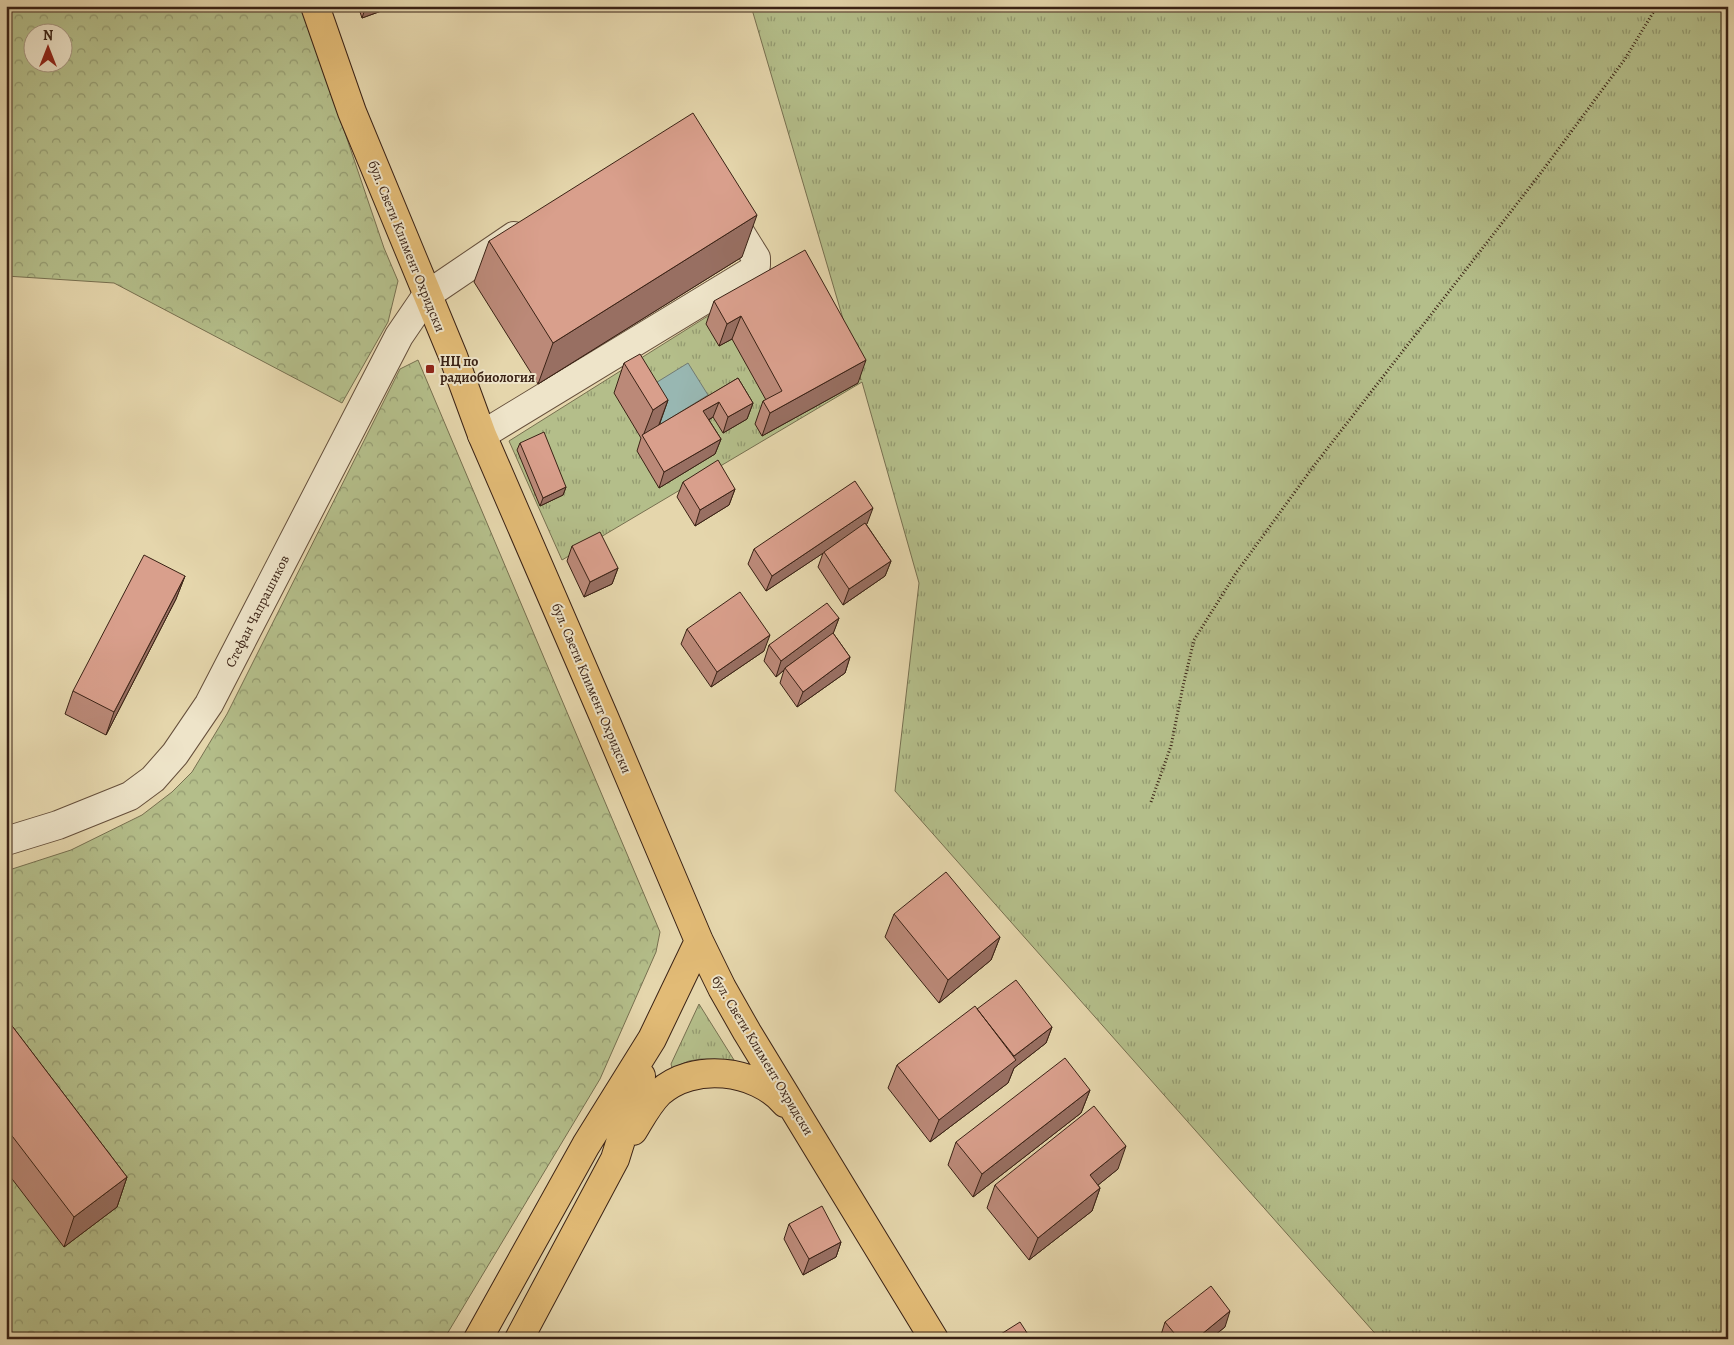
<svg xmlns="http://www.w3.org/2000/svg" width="1734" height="1345" viewBox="0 0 1734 1345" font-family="Alegreya,serif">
<defs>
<pattern id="grass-tufts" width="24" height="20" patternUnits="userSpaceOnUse" patternTransform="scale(1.25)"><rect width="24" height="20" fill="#b4be8a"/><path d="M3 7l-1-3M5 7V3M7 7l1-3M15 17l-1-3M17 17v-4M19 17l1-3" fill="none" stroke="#939a70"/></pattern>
<pattern id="forest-crowns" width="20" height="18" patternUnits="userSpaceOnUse" patternTransform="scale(1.25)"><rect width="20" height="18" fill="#b4be8a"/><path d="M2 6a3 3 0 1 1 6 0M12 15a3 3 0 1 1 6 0" fill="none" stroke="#939a70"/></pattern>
</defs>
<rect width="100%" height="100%" fill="#e5d6ac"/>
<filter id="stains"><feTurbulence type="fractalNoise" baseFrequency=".004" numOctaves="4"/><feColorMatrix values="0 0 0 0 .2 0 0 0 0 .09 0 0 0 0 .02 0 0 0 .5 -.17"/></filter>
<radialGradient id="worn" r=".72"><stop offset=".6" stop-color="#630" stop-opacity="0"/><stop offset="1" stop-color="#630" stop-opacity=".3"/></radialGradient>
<path fill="url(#grass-tufts)" stroke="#777050" d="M 751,6 L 1728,6 L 1728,1339 L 1380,1339 L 895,791 L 919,583 L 862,382 L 562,560 L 509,441 L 805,255 L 861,380 Z
M 699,1004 L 734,1060 L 701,1059 L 689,1061 L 672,1068 L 671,1064 Z"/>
<path fill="url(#forest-crowns)" stroke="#777050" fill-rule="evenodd" d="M 6,6 L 302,6 L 384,248 L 398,281 L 388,322 L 342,403 L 114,283 L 6,276 ZM 32,32 L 62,32 L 62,62 L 32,62 Z
M 418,360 L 660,932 L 656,952 L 600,1079 L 444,1339 L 6,1339 L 6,871 L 71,850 L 142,815 L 172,792 L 192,772 L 227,714 L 400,369 Z"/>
<path fill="#98b7b2" stroke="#727b73" d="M 688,363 L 708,395 L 661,424 L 641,392 Z"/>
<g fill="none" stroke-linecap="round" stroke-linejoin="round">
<defs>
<path id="minor" d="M 482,435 L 750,272 L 756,265 L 756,258 L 728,213
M 6,841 L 58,825 L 130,796 L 153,779 L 175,754 L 209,704 L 399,336 L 427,295 L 514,236"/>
<path id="major" d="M 315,6 L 352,112 L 453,356 L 482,435 L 604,717 L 699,941 L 722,988 L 747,1032 L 934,1339
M 633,1131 C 641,1118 648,1104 659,1093 C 693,1062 756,1069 785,1103
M 478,1339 L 586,1145 L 652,1039 L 699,941
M 519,1339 L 615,1159 L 641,1076"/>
</defs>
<use href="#minor" stroke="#654f3b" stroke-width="30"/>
<use href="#major" stroke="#3a2215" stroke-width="30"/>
<path stroke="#3a2215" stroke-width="3" stroke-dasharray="1 2.5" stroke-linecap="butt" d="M 1151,802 L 1171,746 L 1183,686 L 1194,640 L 1236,573 L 1313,467 L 1540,174 L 1625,59 L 1657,6"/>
<use href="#minor" stroke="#eee4c9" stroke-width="28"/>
<use href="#major" stroke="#e2bb76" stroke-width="28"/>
</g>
<path fill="#bb8978" stroke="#3a2215" d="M 358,6 L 395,6 L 362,18 Z
M 489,241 L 742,257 L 538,384 L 474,282 Z
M 714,301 L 858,383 L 762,436 L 755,424 L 763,401 L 766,400 L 732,339 L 719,346 L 706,324 Z
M 624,363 L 668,400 L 659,426 L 738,378 L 753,403 L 747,419 L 723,433 L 713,417 L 709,420 L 721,439 L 715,454 L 659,488 L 637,451 L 641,438 L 614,393 Z
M 520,443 L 566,487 L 563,495 L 540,506 L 517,450 Z
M 683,482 L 735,489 L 729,505 L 695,526 L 677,497 Z
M 866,524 L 891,561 L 885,576 L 843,605 L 818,567 L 823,553 L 766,591 L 748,564 L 754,549 L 867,524 Z
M 572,546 L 618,568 L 612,584 L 584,597 L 567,561 Z
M 185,576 L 176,599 L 106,735 L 65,714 L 73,691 Z
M 839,618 L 833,633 L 850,657 L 845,673 L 797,707 L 780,683 L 784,670 L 776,677 L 764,661 L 769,645 Z
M 687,629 L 764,651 L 711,687 L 681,644 Z
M 894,914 L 1000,937 L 991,960 L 939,1003 L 885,937 Z
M 977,1009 L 1052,1027 L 1046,1043 L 1014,1068 L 1008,1083 L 930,1142 L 888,1088 L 897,1065 Z
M 6,1018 L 127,1177 L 117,1207 L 64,1247 L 6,1171 Z
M 1090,1090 L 1081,1113 L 973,1197 L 948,1165 L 956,1142 Z
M 1118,1169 L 1098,1185 L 1100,1188 L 1092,1211 L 1029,1260 L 987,1208 L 995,1185 Z
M 789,1224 L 841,1242 L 836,1257 L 803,1275 L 784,1239 Z
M 1165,1322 L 1225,1327 L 1210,1339 L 1160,1339 L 1160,1338 Z"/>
<path fill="#986f62" stroke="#3a2215" d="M 366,6 L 395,6 L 362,18 Z
M 757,215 L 742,257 L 538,384 L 553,343 Z
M 741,316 L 732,339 L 719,346 L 727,324 Z
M 866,360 L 858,383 L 762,436 L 770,413 Z
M 668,400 L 657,430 L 643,436 L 653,410 Z
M 719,402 L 713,417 L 698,426 L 703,411 Z
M 753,403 L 747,419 L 723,433 L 728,417 Z
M 721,439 L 715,454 L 659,488 L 664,472 Z
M 566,487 L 563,495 L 540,506 L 543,498 Z
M 735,489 L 729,505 L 695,526 L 700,510 Z
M 873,508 L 867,524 L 766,591 L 772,576 Z
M 891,561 L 885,576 L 843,605 L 849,589 Z
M 618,568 L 612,584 L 584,597 L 590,582 Z
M 185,576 L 176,599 L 106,735 L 114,712 Z
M 839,618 L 833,634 L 785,668 L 784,670 L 776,677 L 781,661 Z
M 770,635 L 764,651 L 711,687 L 717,672 Z
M 850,657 L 845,673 L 797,707 L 803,692 Z
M 1000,937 L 991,960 L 939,1003 L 948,980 Z
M 1052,1027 L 1046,1043 L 1014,1068 L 1008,1083 L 930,1142 L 939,1120 L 1009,1060 Z
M 1090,1090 L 1081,1113 L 973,1197 L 982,1174 Z
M 1126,1146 L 1118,1169 L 1082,1198 L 1090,1175 Z
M 127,1177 L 117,1207 L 64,1247 L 74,1217 Z
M 1100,1188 L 1092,1211 L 1029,1260 L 1038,1238 Z
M 841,1242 L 836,1257 L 803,1275 L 809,1259 Z
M 1230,1311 L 1225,1327 L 1210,1339 L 1196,1339 Z"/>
<path fill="#d99f8c" stroke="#3a2215" d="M 693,113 L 757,215 L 553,343 L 489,241 Z
M 805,250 L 866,360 L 770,413 L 763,401 L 782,391 L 741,316 L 727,324 L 714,301 Z
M 640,354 L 668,400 L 653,410 L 624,363 Z
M 738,378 L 753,403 L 728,417 L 719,402 L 703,411 L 721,439 L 664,472 L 642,435 Z
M 544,432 L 566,487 L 543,498 L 520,443 Z
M 718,460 L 735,489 L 700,510 L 683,482 Z
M 855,481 L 873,508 L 772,576 L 754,549 Z
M 865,523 L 891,561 L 849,589 L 824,552 Z
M 600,532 L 618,568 L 590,582 L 572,546 Z
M 144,555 L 185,576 L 114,712 L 73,691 Z
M 740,592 L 770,635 L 717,672 L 687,629 Z
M 827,603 L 839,618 L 781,661 L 769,645 Z
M 833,633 L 850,657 L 803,692 L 785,668 Z
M 946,872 L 1000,937 L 948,980 L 894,914 Z
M 1016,980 L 1052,1027 L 1014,1056 L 977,1009 Z
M 975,1006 L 1016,1060 L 939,1120 L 897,1065 Z
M 6,1018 L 127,1177 L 74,1217 L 6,1128 Z
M 1065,1058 L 1090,1090 L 982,1174 L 956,1142 Z
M 1094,1106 L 1126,1146 L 1090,1175 L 1100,1188 L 1038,1238 L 995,1185 Z
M 822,1206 L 841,1242 L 809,1259 L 789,1224 Z
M 1211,1286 L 1230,1311 L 1196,1339 L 1179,1339 L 1165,1322 Z
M 1020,1322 L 1031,1339 L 993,1339 Z"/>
<rect fill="#8f2418" stroke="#eee4c9" stroke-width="2" x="425" y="364" width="10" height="10" rx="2.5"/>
<g text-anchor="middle" stroke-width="4" stroke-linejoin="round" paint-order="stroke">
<g font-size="14" fill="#3a2215" stroke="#eee4c9">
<text transform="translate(407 246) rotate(68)" y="5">бул. Свети Климент Охридски</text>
<text transform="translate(257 611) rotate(-63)" y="5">Стефан Чапрашиков</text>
<text transform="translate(592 688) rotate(67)" y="5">бул. Свети Климент Охридски</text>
<text transform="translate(763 1055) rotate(59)" y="5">бул. Свети Климент Охридски</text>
</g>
<g font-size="14" font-weight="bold" fill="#3a2215" stroke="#eee4c9" text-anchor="start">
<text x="440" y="366">НЦ по<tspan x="440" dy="16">радиобиология</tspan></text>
</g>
</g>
<rect width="1734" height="1345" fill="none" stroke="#e5d6ac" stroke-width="25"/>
<rect x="8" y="8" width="1719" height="1330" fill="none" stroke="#3a2215" stroke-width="2.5"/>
<rect x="12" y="12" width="1709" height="1320" fill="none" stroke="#3a2215"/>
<g transform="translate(48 48)"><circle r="24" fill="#eee4c9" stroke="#a69681"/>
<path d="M0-4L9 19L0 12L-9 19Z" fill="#8f2418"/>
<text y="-8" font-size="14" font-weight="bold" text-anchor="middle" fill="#3a2215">N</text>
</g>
<rect width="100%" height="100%" filter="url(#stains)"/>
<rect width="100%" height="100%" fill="url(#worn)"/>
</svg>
